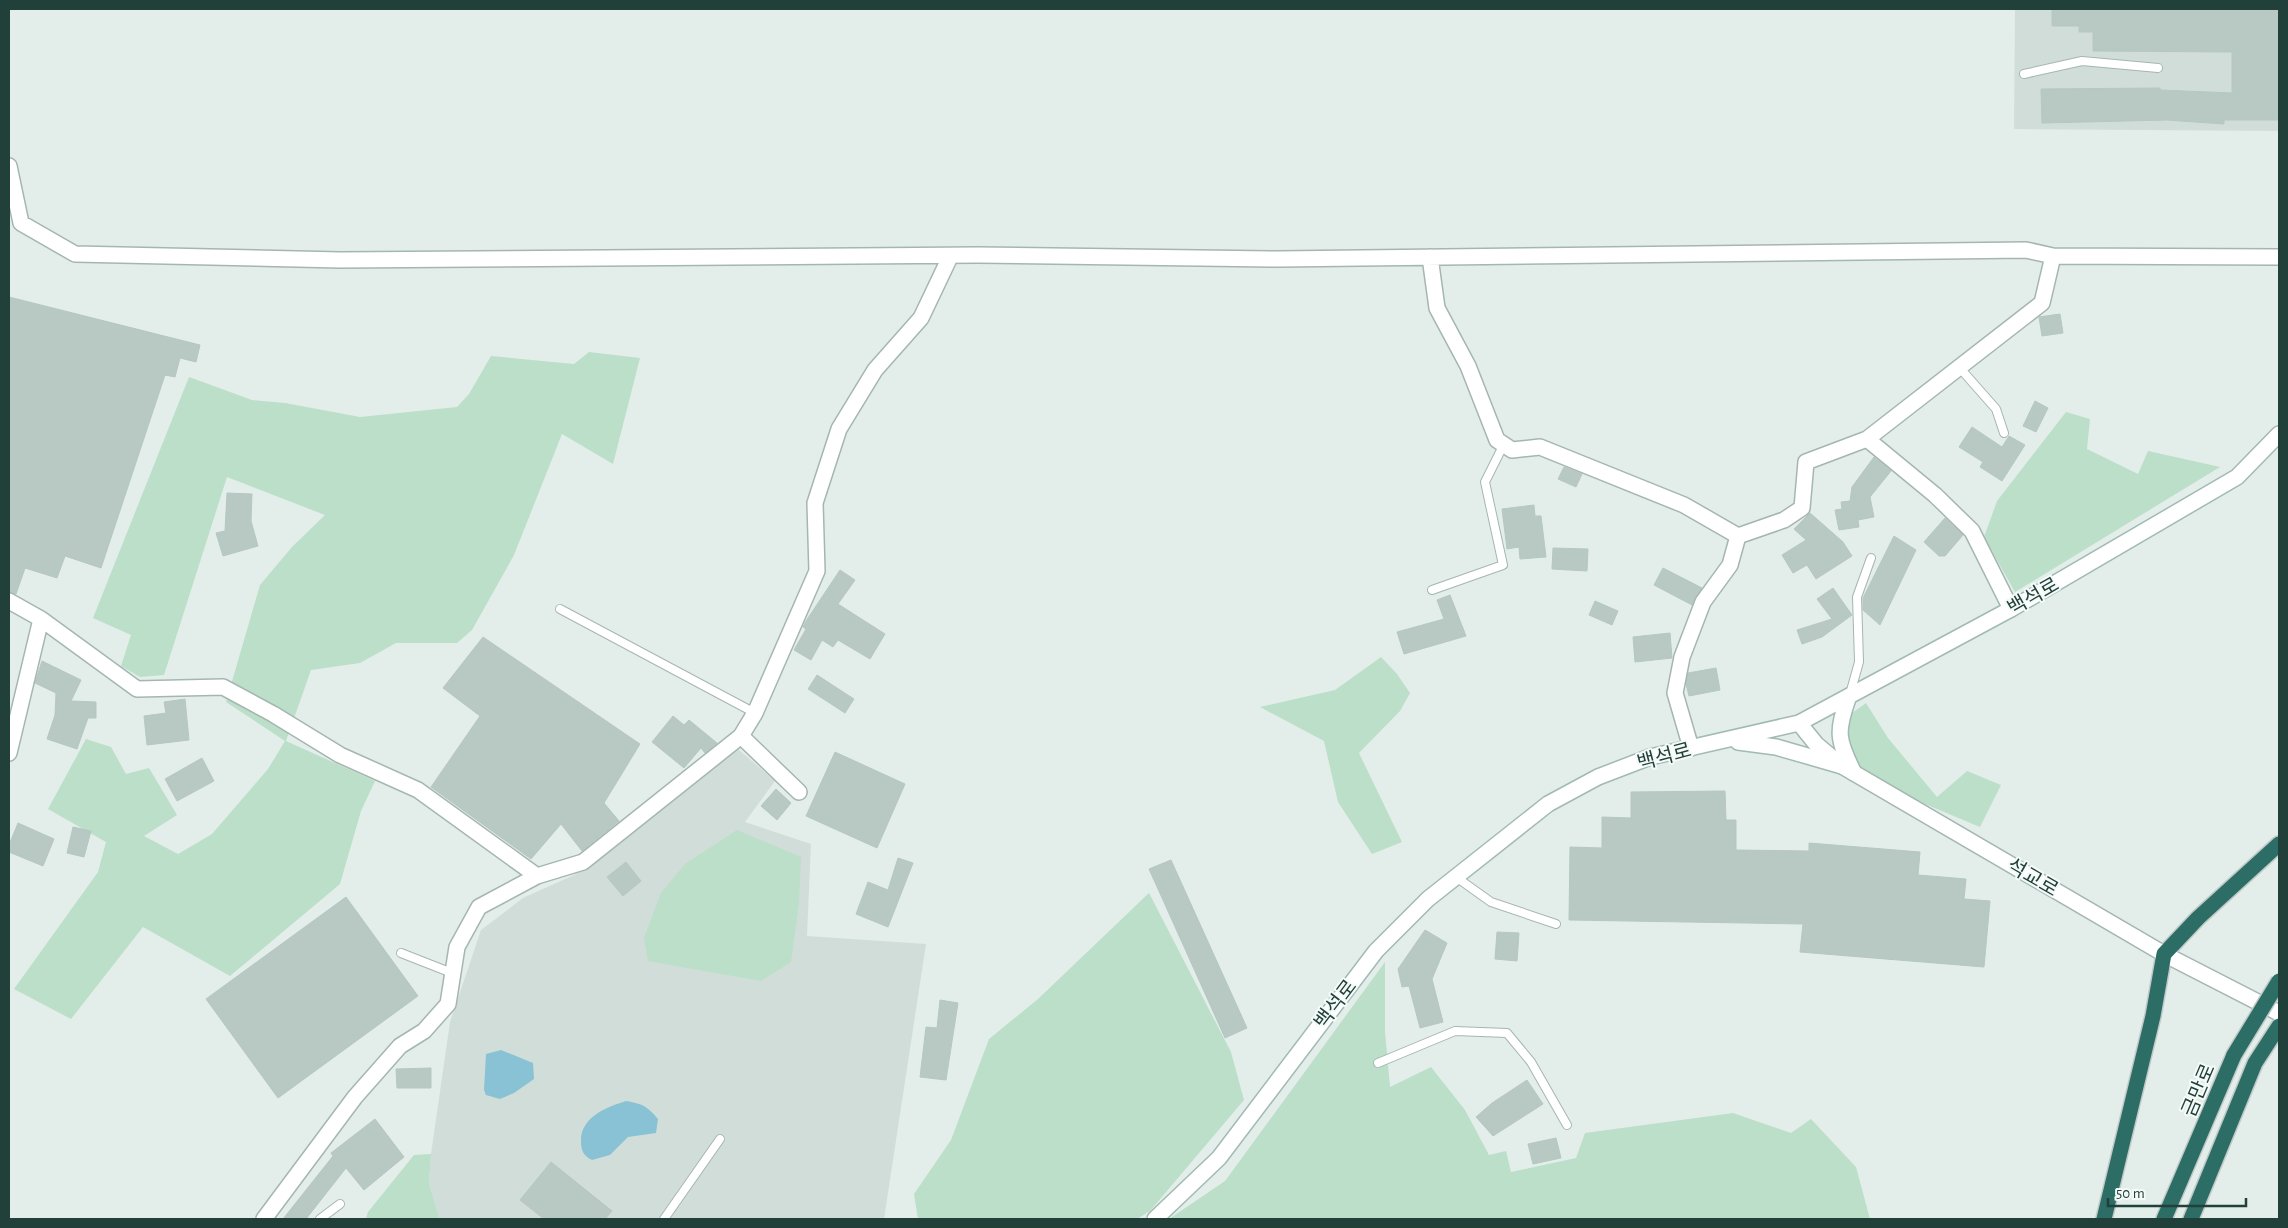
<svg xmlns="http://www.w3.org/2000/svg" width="2288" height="1228" viewBox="0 0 2288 1228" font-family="'Alegreya Sans','Noto Sans KR',sans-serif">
<rect width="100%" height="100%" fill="#e3eeea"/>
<path fill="#d1ddd9" d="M 2015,9 L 2279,9 L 2279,131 L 2014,129 Z
M 738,749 L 775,781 L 745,822 L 811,844 L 807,936 L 926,944 L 884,1219 L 440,1219 L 429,1184 L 431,1154 L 450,1022 L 481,930 L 523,898 L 574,875 Z"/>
<path fill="#bbdfc8" d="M 589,352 L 640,358 L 613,464 L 562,434 L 514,555 L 472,630 L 457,643 L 396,643 L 360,663 L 311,670 L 286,741 L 375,781 L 361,811 L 340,884 L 230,976 L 143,927 L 71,1019 L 14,989 L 98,872 L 106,842 L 48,809 L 86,739 L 111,747 L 126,774 L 149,768 L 177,815 L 144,836 L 178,854 L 212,834 L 268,769 L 285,741 L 226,702 L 260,585 L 292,547 L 325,515 L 227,477 L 164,675 L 140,677 L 121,666 L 131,635 L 93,618 L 189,377 L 252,400 L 285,403 L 360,417 L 457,407 L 469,394 L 491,356 L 574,364 Z
M 2066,412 L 2090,419 L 2087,449 L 2138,474 L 2148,451 L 2220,467 L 2015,592 L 1984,537 L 1997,501 Z
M 1381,657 L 1397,674 L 1410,693 L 1400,711 L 1359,753 L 1402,842 L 1372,854 L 1338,802 L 1324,741 L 1260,707 L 1335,690 Z
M 1866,703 L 1888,738 L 1937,797 L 1967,771 L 2001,785 L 1980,827 L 1925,804 L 1859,770 L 1845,735 L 1852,713 Z
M 737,830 L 801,857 L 799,903 L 791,962 L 761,981 L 648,961 L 644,938 L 661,893 L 685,864 Z
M 1149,893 L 1231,1052 L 1244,1100 L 1150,1211 L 1137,1219 L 918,1219 L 914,1194 L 951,1140 L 989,1039 L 1038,999 Z
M 1385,962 L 1385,1032 L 1390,1087 L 1431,1067 L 1465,1110 L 1489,1155 L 1506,1151 L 1511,1172 L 1576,1158 L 1585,1133 L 1733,1113 L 1791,1133 L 1811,1119 L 1856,1167 L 1870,1219 L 1169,1219 L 1225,1181 Z
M 431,1154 L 429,1184 L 440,1219 L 366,1219 L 368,1212 L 414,1155 Z"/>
<path fill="#89c2d4" d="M 501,1050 L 533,1063 L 534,1079 L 514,1093 L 500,1099 L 486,1095 L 484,1090 L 486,1054 Z
M 626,1101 C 643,1104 647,1106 658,1119 L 656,1133 L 628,1137 L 610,1155 L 592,1160 C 584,1156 581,1151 581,1142 C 580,1117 607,1107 626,1101 Z"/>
<path fill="#b8c8c3" stroke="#b5c8c1" d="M 2052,9 L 2279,9 L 2279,120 L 2224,120 L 2224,124 L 2167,120 L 2042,123 L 2041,89 L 2160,88 L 2160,90 L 2232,93 L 2232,52 L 2093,51 L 2093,32 L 2079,32 L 2079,26 L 2052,26 Z
M 9,297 L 200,345 L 196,362 L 180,358 L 175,377 L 165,375 L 101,568 L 65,556 L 57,578 L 25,568 L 16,594 L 9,592 Z
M 2060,314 L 2063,333 L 2042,336 L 2039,317 Z
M 2035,401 L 2048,408 L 2036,432 L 2023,426 Z
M 1972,427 L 2002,447 L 2009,436 L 2025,445 L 2002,481 L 1980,467 L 1983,462 L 1959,447 Z
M 1874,457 L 1891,471 L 1870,497 L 1874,517 L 1858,520 L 1859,527 L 1839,530 L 1835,510 L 1842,509 L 1841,502 L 1850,501 L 1852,487 Z
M 1564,467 L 1582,474 L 1576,487 L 1558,479 Z
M 227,493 L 252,494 L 251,521 L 258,546 L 223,556 L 216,533 L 225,531 Z
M 1534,505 L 1535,516 L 1541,516 L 1546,557 L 1520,559 L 1519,547 L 1507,549 L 1502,509 Z
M 1810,513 L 1843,542 L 1852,556 L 1816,579 L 1807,565 L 1793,573 L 1782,555 L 1806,540 L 1794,529 Z
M 1945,518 L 1963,535 L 1945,556 L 1939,556 L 1924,542 Z
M 1894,536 L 1916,550 L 1880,625 L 1863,610 L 1863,598 Z
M 1553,548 L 1588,549 L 1587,571 L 1552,569 Z
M 1663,568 L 1702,588 L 1692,605 L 1654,585 Z
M 840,570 L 855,580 L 838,604 L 885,634 L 870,659 L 838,640 L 833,647 L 822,640 L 811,660 L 794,650 L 806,629 L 803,627 L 806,621 Z
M 1833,588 L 1852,615 L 1822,637 L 1802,644 L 1797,630 L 1832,619 L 1817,599 Z
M 1450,595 L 1466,636 L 1404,654 L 1397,632 L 1444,619 L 1437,600 Z
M 1595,601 L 1618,611 L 1612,625 L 1589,615 Z
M 1670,633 L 1672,658 L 1635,662 L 1633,637 Z
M 483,637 L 640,744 L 604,803 L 619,821 L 582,851 L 561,824 L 531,859 L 431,787 L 480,716 L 443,688 Z
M 42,661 L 81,680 L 71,701 L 96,702 L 96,718 L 88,718 L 77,749 L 47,739 L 55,715 L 56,693 L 35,683 Z
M 1716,668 L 1720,690 L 1689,696 L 1686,684 L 1688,673 Z
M 817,675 L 854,699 L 845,713 L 808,689 Z
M 185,699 L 189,740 L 147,745 L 144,716 L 166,713 L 164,702 Z
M 673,716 L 684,725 L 689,720 L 717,743 L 705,753 L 701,748 L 684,768 L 652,742 Z
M 835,752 L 905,784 L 877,848 L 806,816 Z
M 202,758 L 214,781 L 177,801 L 165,779 Z
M 776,789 L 791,803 L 777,820 L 761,806 Z
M 1725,791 L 1726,820 L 1736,820 L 1736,850 L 1809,851 L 1809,843 L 1920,852 L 1918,875 L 1966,879 L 1964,899 L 1990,901 L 1984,967 L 1800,952 L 1803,924 L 1569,920 L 1570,847 L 1602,848 L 1602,817 L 1631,818 L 1631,792 Z
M 18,823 L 54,839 L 43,866 L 9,852 L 9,845 Z
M 73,827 L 91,831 L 84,857 L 67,853 Z
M 898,858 L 913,863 L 888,927 L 856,914 L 868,882 L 888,890 Z
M 1171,860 L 1247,1028 L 1225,1038 L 1149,869 Z
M 626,862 L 641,881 L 623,896 L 607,877 Z
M 346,897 L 418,996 L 278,1098 L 206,999 Z
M 1425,930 L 1447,943 L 1432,979 L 1443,1022 L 1420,1028 L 1409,986 L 1402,987 L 1398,969 Z
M 1497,932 L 1519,933 L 1517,961 L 1495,959 Z
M 940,1000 L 958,1003 L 946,1080 L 920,1077 L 926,1027 L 937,1028 Z
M 431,1068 L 431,1088 L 397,1088 L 396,1069 Z
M 1527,1080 L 1543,1104 L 1493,1136 L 1476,1117 L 1492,1103 Z
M 375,1119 L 404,1157 L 364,1190 L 346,1168 L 306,1219 L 283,1219 L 333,1156 L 331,1153 Z
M 1556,1138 L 1561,1158 L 1533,1164 L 1528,1144 Z
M 551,1162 L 612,1211 L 605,1219 L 544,1219 L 520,1200 Z"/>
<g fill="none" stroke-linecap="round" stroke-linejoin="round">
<defs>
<path id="lane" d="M 2024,74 L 2082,61 L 2158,68
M 1959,367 L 1996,409 L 2004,433
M 1432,590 L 1503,565 L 1485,482 L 1504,444
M 560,609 L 755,713
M 1850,694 L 1859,662 L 1857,597 L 1871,558
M 1456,877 L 1491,902 L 1556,924
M 401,953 L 452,973
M 1378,1063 L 1455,1031 L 1507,1033 L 1531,1062 L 1567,1125
M 320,1219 L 340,1204
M 664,1219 L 720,1139"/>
<path id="street" d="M 9,166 L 21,223 L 75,254 L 340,260 L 978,255 L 1279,259 L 2026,250 L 2053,256 L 2279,257
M 1430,257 L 1437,308 L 1468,366 L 1497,440 L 1512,450 L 1540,447 L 1684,505 L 1738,536 L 1730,565 L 1703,602 L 1682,657 L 1675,693 L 1691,748
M 1867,439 L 1935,495 L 1972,531 L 2011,609
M 1738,536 L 1784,520 L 1802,508 L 1806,462 L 1867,439 L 2042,303 L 2053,256
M 9,601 L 41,619 L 9,753
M 41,619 L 137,689 L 223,687 L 273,714 L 340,755 L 418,790 L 537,876
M 1799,723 L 1816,744 L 1842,766 L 2164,954 L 2279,1013
M 741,736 L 799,792
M 264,1219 L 355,1097 L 400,1046 L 424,1031 L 448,1004 L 457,947 L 479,907 L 537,876 L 583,862 L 741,736 L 755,713 L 817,571 L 815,503 L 839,429 L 875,370 L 921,318 L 950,257"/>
<path id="secondary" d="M 1849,696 C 1836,732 1837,739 1854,773
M 1738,742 L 1776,747 L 1842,766
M 1155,1219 L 1219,1158 L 1376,951 L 1428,899 L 1548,804 L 1598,777 L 1650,757 L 1799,723 L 2011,609 L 2237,477 L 2279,434"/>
<path id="highway" d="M 2104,1219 L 2153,1016 L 2164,954 L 2198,918 L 2279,844
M 2164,1219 L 2234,1055
M 2191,1219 L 2255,1063 L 2279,1026"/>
</defs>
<use href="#lane" stroke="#a5b6b2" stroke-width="10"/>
<use href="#street" stroke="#a5b6b2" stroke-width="18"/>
<use href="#secondary" stroke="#a1bab3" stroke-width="18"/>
<use href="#highway" stroke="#c1cac8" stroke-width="18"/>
<use href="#lane" stroke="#fff" stroke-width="8"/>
<use href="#street" stroke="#fff" stroke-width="15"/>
<use href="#secondary" stroke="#fff" stroke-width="15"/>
<use href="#highway" stroke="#2c6d66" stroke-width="15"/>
<defs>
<path id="highway-bridge" d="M 2234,1055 L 2279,981"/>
</defs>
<use href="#highway-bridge" stroke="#c1cac8" stroke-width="18" stroke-linecap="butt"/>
<use href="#highway-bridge" stroke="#2c6d66" stroke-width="15"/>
</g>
<g text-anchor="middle" stroke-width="4" stroke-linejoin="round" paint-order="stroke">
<g font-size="20" fill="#22403a" stroke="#f4faf7">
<text transform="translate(2033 596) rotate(-30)" y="7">백석로</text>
<text transform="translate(1664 756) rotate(-15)" y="7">백석로</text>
<text transform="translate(2033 877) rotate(30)" y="7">석교로</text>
<text transform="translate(1335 1004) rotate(-53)" y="7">백석로</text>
<text transform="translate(2198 1090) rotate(-67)" y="7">금만로</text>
</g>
</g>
<rect width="2288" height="1228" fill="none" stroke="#22403a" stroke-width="20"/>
<path d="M2108 1198v8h138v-8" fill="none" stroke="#22403a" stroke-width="2.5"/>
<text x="2116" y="1198" font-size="15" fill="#22403a" stroke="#f4faf7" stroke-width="4" paint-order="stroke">50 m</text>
</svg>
